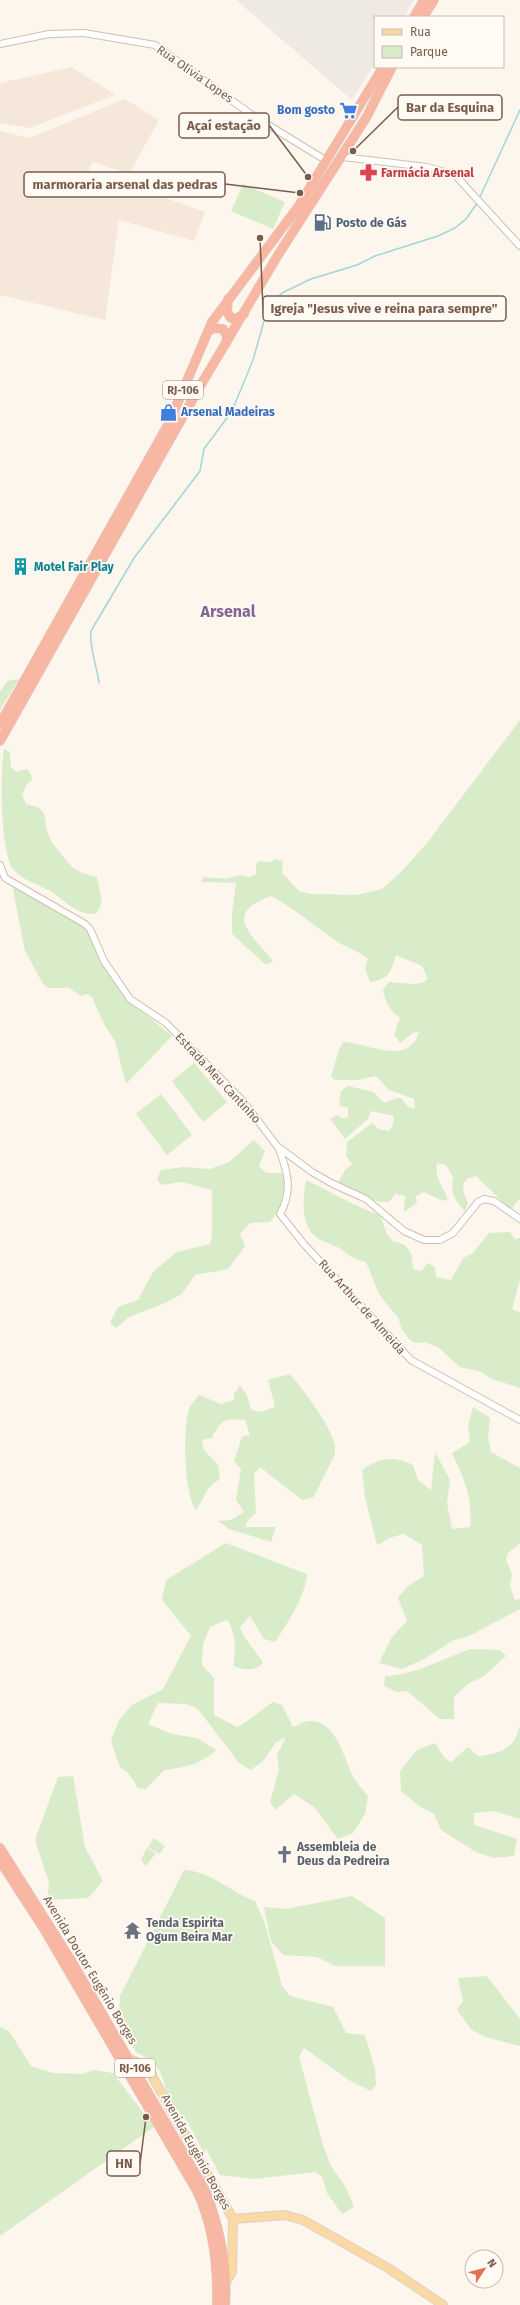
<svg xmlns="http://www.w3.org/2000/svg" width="520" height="2305" viewBox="0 0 520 2305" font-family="'Fira Sans',sans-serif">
<rect width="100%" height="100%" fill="#fdf6ec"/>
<path fill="#f5e8da" d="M 72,67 L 115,95 L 30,128 L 0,123 L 0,83 Z
M 125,99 L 159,120 L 129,174 L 92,162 L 89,171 L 205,212 L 194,241 L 119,220 L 105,320 L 0,295 L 0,131 L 29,138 Z"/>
<path fill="#efe9e4" d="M 236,0 L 414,0 L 404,17 L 375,17 L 375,63 L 352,100 Z"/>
<path fill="#d8ecc9" d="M 243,184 L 285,202 L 273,229 L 231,211 Z
M 19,679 L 0,710 L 0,692 L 7,681 Z
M 520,720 L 520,1200 L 519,1199 L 512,1208 L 507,1206 L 476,1176 L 468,1178 L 463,1184 L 464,1194 L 468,1203 L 465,1211 C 454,1200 450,1192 453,1177 L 446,1165 L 437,1163 C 435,1180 442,1184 448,1199 L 443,1201 L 424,1192 L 416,1196 L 417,1203 L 404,1212 L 405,1196 L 395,1194 L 389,1202 C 372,1203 352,1194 338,1183 L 345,1170 L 352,1164 L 346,1156 L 347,1142 L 372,1123 L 379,1129 L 389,1131 L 393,1124 L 394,1116 L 371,1111 L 368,1119 L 345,1139 L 330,1119 L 337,1115 L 344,1119 L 348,1117 L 348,1108 L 341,1106 L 339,1103 L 341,1091 L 348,1086 L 373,1092 L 385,1103 C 410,1090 398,1106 415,1109 L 414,1099 L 389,1090 L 376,1076 L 357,1080 L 335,1080 L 331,1076 L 340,1047 L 344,1042 C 367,1043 409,1067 419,1032 L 413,1033 L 400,1043 L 394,1035 L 400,1018 C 389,1009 386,1004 383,990 L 389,982 L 414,984 L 422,983 L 428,979 L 422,966 L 396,955 C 390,974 390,978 370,982 L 365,969 L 368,959 C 358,950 344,947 333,939 C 312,924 294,908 271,896 C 220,914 254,936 273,961 L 266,965 L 232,934 L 232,914 L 236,883 L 201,882 L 204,877 L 226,879 L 241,875 L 250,877 L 256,874 L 256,865 L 259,861 L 271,862 L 275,859 L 283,861 L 282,873 L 299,891 L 312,894 L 356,895 L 382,889 L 402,871 L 427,843 Z
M 4,749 L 10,752 L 11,767 L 16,772 L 27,769 L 32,776 L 32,780 L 26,785 L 22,795 L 26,804 L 38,807 L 44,813 L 47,831 L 52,843 L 72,867 L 82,873 L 97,877 L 102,902 L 97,913 C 79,917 66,902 52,892 C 38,884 23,881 13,869 C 0,851 0,771 4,749 Z
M 15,887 L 48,902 L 73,918 L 88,932 L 110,975 L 129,1001 L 172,1036 L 126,1084 L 115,1041 L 104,1024 L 92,997 L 87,994 L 81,996 L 69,988 L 48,988 L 43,984 L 25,951 L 13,890 Z
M 194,1063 L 227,1102 L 203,1122 L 172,1081 Z
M 161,1094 L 192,1135 L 167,1155 L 136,1114 Z
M 254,1140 L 265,1151 L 259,1166 L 266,1173 L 282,1173 L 285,1176 C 285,1193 282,1209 270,1222 L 250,1223 L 240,1234 L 245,1246 L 228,1269 L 195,1275 L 182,1294 L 165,1303 L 129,1317 L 116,1328 L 110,1323 L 118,1307 L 138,1300 L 153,1272 L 177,1252 L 210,1244 L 212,1236 L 212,1190 L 182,1182 L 161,1185 L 157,1179 L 161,1170 L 183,1167 L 210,1169 L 229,1162 Z
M 306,1180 C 331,1192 354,1206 380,1215 L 387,1234 L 393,1241 L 405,1245 L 411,1254 L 413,1269 L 421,1271 L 428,1263 L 435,1267 L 436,1277 L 451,1280 L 463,1258 L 473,1253 L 489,1233 L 510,1232 L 515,1239 L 520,1238 L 520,1280 L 512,1309 L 520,1313 L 520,1388 L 492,1379 L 479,1371 L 460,1367 L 438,1347 L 425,1342 L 416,1343 L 410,1340 L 402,1330 L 398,1317 L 389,1307 L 379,1294 L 366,1262 C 352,1259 350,1255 339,1248 C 332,1244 322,1242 316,1237 C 300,1224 303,1198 306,1180 Z
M 290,1374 C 303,1390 338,1433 335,1453 C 334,1458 317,1489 314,1497 L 302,1500 L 260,1467 L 254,1474 L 256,1513 L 249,1519 L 245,1527 L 276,1527 L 271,1542 L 229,1529 L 218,1521 L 231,1520 L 244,1512 L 236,1500 L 241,1469 L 234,1461 L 242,1437 L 250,1435 L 245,1420 C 225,1418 220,1420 212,1438 L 202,1440 L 204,1450 L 218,1465 L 220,1479 C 202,1490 207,1496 196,1510 C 184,1495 182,1425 190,1407 C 192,1403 196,1399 199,1395 L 221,1404 L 234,1400 L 234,1394 L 240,1385 L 247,1395 L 251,1410 L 261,1412 L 275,1407 L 268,1380 Z
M 473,1407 L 490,1418 L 488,1437 L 491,1452 L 520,1468 L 520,1543 L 508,1553 L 506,1560 L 512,1574 L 510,1586 L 515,1600 L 520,1599 L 520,1609 L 467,1637 L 454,1640 L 424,1659 L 402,1669 L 379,1663 L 392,1637 L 407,1621 L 398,1598 L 408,1586 L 424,1576 L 422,1545 L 404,1534 L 392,1537 L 377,1545 L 365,1497 L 362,1470 C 379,1458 394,1455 413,1465 L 418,1480 L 431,1490 L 435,1452 L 450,1480 L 447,1503 L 452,1529 L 470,1527 C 473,1498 464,1479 452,1453 L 470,1442 L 468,1426 Z
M 226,1543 L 304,1573 L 307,1575 C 306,1594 286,1626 275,1642 L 264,1639 L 250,1616 L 240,1627 C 246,1643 255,1649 263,1663 C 253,1672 245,1670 233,1666 C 236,1651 236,1631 227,1620 L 210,1627 L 203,1644 L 202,1665 L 214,1678 L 214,1715 L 237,1727 C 251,1720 260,1710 273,1702 L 282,1705 L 293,1727 C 297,1726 301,1723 304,1722 C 336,1714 344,1761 354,1778 C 358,1785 363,1790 368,1796 L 365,1814 L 353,1833 L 338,1839 L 314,1807 L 294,1794 L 275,1810 L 270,1802 L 279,1770 L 277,1755 L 286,1737 L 276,1742 L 265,1759 L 251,1770 L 239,1763 L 198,1709 L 186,1704 L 158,1703 L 148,1724 L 172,1734 L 197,1738 L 216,1750 C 199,1765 186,1767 164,1770 L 146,1789 L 138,1788 L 129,1774 L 120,1767 L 111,1741 L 119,1720 L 132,1705 L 163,1689 L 191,1636 L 162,1600 L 166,1580 Z
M 471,1649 L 500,1650 L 506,1656 L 484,1676 L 468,1684 L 454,1697 L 454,1719 L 440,1719 L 407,1691 L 397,1692 L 384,1686 L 385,1676 C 416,1675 443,1658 471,1649 Z
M 520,1725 L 520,1819 L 494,1811 L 474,1813 L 474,1825 L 517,1839 L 514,1856 L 494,1858 L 476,1852 L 441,1830 L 434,1814 L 419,1806 L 401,1791 L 400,1771 L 417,1750 L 435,1743 L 444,1757 L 451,1762 L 468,1747 L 478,1756 C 490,1755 505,1752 513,1742 C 517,1738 518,1730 520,1725 Z
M 73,1776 L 85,1847 L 103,1881 L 88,1898 L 47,1900 L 49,1883 L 35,1840 L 58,1777 Z
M 154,1838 L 165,1846 L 160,1854 L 148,1847 Z
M 147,1848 L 156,1853 L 146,1866 L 141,1860 Z
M 184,1870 C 210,1871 231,1892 255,1901 L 265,1924 L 282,1986 L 290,1996 L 333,2007 L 346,2033 L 365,2035 L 375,2068 L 376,2085 L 371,2091 L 349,2080 L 304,2048 L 299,2057 L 323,2145 L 331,2166 L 345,2186 L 354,2207 L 342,2214 L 327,2193 L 322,2177 L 315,2172 L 255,2179 L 220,2175 L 205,2147 L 205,2155 L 187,2121 L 171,2103 L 161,2074 L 154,2062 L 136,2052 L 124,2033 L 119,2010 L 120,1996 Z
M 352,1896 L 385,1918 L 385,1966 L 335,1966 L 317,1957 L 283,1955 L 271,1941 L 264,1907 L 286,1909 Z
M 487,1976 L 520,2019 L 520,2046 L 485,2037 L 472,2030 L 457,2010 L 463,2001 L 458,1978 Z
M 0,2027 L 9,2031 L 31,2066 L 53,2073 L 83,2074 L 93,2070 L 113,2073 L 154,2127 L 0,2236 Z"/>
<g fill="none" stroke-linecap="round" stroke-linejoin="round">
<path stroke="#a5d3da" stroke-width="1.5" d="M 479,199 L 520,110
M 99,683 C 97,666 89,648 91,631 L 134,558 L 200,471 L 204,449 L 232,411 L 253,360 L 268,307 L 282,293 L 311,279 L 357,265 L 375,256 L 438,236 L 455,228 L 466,219 L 478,202"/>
<defs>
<path id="minor" d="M 0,44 L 49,34 L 84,33 L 155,45 L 252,115 L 327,161
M 343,157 L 427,167 L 455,175 L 520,246
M 0,865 L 5,878 L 85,924 L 90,929 L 104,961 L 130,999 L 166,1023 L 243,1101 L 277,1146 L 312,1172 L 333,1184 L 366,1199 L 404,1231 L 424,1240 L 440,1240 L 453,1233 L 478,1202 L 484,1199 L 494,1201 L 520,1219
M 278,1147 C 288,1171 293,1191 280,1214 L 303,1243 L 411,1360 L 520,1420"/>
<path id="major" d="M 130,2059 L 145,2066 L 151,2074 L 233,2219 L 232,2272 L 226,2282
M 233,2219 L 285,2215 L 303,2220 L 388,2268 L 443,2305"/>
<path id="highway" d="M 414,17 L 424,0
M 423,17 L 434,0
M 228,299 L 227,312 L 231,318 L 235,319 L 244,314
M 208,331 L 214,328 L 223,329 L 227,336 L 226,344
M 0,724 L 169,423 L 212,322 L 298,207 L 383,67
M 0,741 L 199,388 L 278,255 L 366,118 L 392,67
M 0,1848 L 72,1962 L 206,2192 C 220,2229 228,2266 225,2305
M 0,1861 L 44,1929 L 197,2191 C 214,2227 218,2266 217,2305"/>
</defs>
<use href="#minor" stroke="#d1beb0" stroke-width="8"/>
<use href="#major" stroke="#dad1cd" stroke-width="10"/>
<use href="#highway" stroke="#dad1cd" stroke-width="10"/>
<use href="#minor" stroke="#fff" stroke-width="6"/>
<use href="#major" stroke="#fbd9a5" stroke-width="8"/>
<use href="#highway" stroke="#f7b7a3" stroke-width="9"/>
</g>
<defs>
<symbol id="supermarket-bare" viewBox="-9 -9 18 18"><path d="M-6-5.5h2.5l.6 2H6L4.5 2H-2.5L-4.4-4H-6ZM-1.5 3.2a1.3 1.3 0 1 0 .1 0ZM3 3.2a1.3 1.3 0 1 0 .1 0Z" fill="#3f7fe0" stroke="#fffaf3" stroke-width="2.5" paint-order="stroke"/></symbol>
<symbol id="pharmacy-bare" viewBox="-9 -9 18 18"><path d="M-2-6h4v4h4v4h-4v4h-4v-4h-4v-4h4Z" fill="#e0444e" stroke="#fffaf3" stroke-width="2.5" paint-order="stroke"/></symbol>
<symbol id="fuel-bare" viewBox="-9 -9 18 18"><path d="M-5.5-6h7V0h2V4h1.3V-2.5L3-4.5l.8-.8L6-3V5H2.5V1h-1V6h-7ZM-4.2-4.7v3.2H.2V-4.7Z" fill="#5c6f8a" stroke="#fffaf3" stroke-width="2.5" paint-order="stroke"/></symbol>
<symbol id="shop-bare" viewBox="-9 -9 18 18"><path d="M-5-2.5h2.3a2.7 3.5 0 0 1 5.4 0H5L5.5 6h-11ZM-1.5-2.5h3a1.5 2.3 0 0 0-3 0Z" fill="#3f7fe0" stroke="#fffaf3" stroke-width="2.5" paint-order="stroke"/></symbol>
<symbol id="building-bare" viewBox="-9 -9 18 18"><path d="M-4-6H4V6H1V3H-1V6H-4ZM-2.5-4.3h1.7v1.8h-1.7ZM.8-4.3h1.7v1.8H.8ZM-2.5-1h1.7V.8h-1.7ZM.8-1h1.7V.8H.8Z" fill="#0f9aa8" stroke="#fffaf3" stroke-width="2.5" paint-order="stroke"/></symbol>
<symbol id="church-bare" viewBox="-9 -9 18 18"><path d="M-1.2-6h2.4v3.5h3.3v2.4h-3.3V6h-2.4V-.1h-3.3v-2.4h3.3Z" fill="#6b7280" stroke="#fffaf3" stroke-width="2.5" paint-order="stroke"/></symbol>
<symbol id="temple-bare" viewBox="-9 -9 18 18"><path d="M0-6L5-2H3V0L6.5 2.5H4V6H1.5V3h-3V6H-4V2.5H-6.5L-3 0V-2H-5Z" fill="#6b7280" stroke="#fffaf3" stroke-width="2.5" paint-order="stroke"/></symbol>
</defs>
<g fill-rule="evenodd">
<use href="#supermarket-bare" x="336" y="98" width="25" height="25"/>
<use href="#pharmacy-bare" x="356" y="160" width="25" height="25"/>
<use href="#fuel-bare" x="310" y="210" width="25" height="25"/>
<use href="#shop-bare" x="156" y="400" width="25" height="25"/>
<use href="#building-bare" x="8" y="554" width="25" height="25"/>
<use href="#church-bare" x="272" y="1842" width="25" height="25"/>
<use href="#temple-bare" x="120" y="1918" width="25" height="25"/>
</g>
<g text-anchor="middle" stroke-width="3.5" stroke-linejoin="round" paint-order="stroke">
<g fill="#fffaf3" stroke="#a28b7f" stroke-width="1">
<rect x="163" y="381" width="40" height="18" rx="3"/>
<rect x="115" y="2059" width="40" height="18" rx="3"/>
</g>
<g font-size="11" font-weight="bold" fill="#7a5c4d">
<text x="183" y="394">RJ-106</text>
<text x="135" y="2072">RJ-106</text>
</g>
<g font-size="12" fill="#7a5c4d" stroke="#fffaf3">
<text transform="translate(195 74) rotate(35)" y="4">Rua Olívia Lopes</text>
<text transform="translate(218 1078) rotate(47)" y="4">Estrada Meu Cantinho</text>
<text transform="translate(362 1307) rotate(48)" y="4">Rua Arthur de Almeida</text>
<text transform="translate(90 1970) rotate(59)" y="4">Avenida Doutor Eugênio Borges</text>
<text transform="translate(196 2152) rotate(61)" y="4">Avenida Eugênio Borges</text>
</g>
<g font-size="12" font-weight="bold" fill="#366cbe" stroke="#fffaf3" text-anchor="end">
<text x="335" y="114">Bom gosto</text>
<text x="181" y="416" text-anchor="start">Arsenal Madeiras</text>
</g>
<g font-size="12" font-weight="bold" fill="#be3a42" stroke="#fffaf3" text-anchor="start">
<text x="381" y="177">Farmácia Arsenal</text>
</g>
<g font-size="12" font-weight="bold" fill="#4e5e75" stroke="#fffaf3" text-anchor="start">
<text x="336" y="227">Posto de Gás</text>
</g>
<g font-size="12" font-weight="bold" fill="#0d838f" stroke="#fffaf3" text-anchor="start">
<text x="34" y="571">Motel Fair Play</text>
</g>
<g font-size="12" font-weight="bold" fill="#5b616d" stroke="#fffaf3" text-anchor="start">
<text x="297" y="1851">Assembleia de<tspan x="297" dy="14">Deus da Pedreira</tspan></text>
<text x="146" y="1927">Tenda Espirita<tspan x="146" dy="14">Ogum Beira Mar</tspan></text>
</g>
<g font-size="16" font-weight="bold" fill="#846695" stroke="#fffaf3">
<text x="228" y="617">Arsenal</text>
</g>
</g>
<path fill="none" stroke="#7a5c4d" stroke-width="1.5" d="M353 151L398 107M308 177L269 125M300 193L225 184M260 238L263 309M146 2117L140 2164"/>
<g fill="#7a5c4d" stroke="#fffaf3" stroke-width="1.5">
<circle cx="353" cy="151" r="4"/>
<circle cx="308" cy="177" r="4"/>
<circle cx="300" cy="193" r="4"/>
<circle cx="260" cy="238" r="4"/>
<circle cx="146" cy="2117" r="4"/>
</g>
<g fill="#fffaf3" stroke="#7a5c4d" stroke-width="1.5">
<rect x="398" y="95" width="104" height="25" rx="4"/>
<rect x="179" y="113" width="90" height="25" rx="4"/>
<rect x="24" y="172" width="201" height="25" rx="4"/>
<rect x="263" y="296" width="243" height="25" rx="4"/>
<rect x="107" y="2151" width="33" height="25" rx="4"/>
</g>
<g font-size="13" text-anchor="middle" font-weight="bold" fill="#7a5c4d">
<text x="450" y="112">Bar da Esquina</text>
<text x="224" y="130">Açaí estação</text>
<text x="125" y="189">marmoraria arsenal das pedras</text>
<text x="384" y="313">Igreja "Jesus vive e reina para sempre"</text>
<text x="124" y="2168">HN</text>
</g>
<rect x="374" y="16" width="130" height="52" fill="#fffaf3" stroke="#cabbb1"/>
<rect x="382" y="29" width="20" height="6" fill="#fbd9a5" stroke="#cabbb1"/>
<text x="410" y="36" font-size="12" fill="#7a5c4d">Rua</text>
<rect x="382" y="46" width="20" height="12" fill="#d8ecc9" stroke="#cabbb1"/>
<text x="410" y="56" font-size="12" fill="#7a5c4d">Parque</text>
<g transform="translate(484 2269) rotate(54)"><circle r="19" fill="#fffaf3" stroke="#cabbb1"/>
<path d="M0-3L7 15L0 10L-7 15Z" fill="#e76f51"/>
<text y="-6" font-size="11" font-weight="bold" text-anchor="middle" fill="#7a5c4d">N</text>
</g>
</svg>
